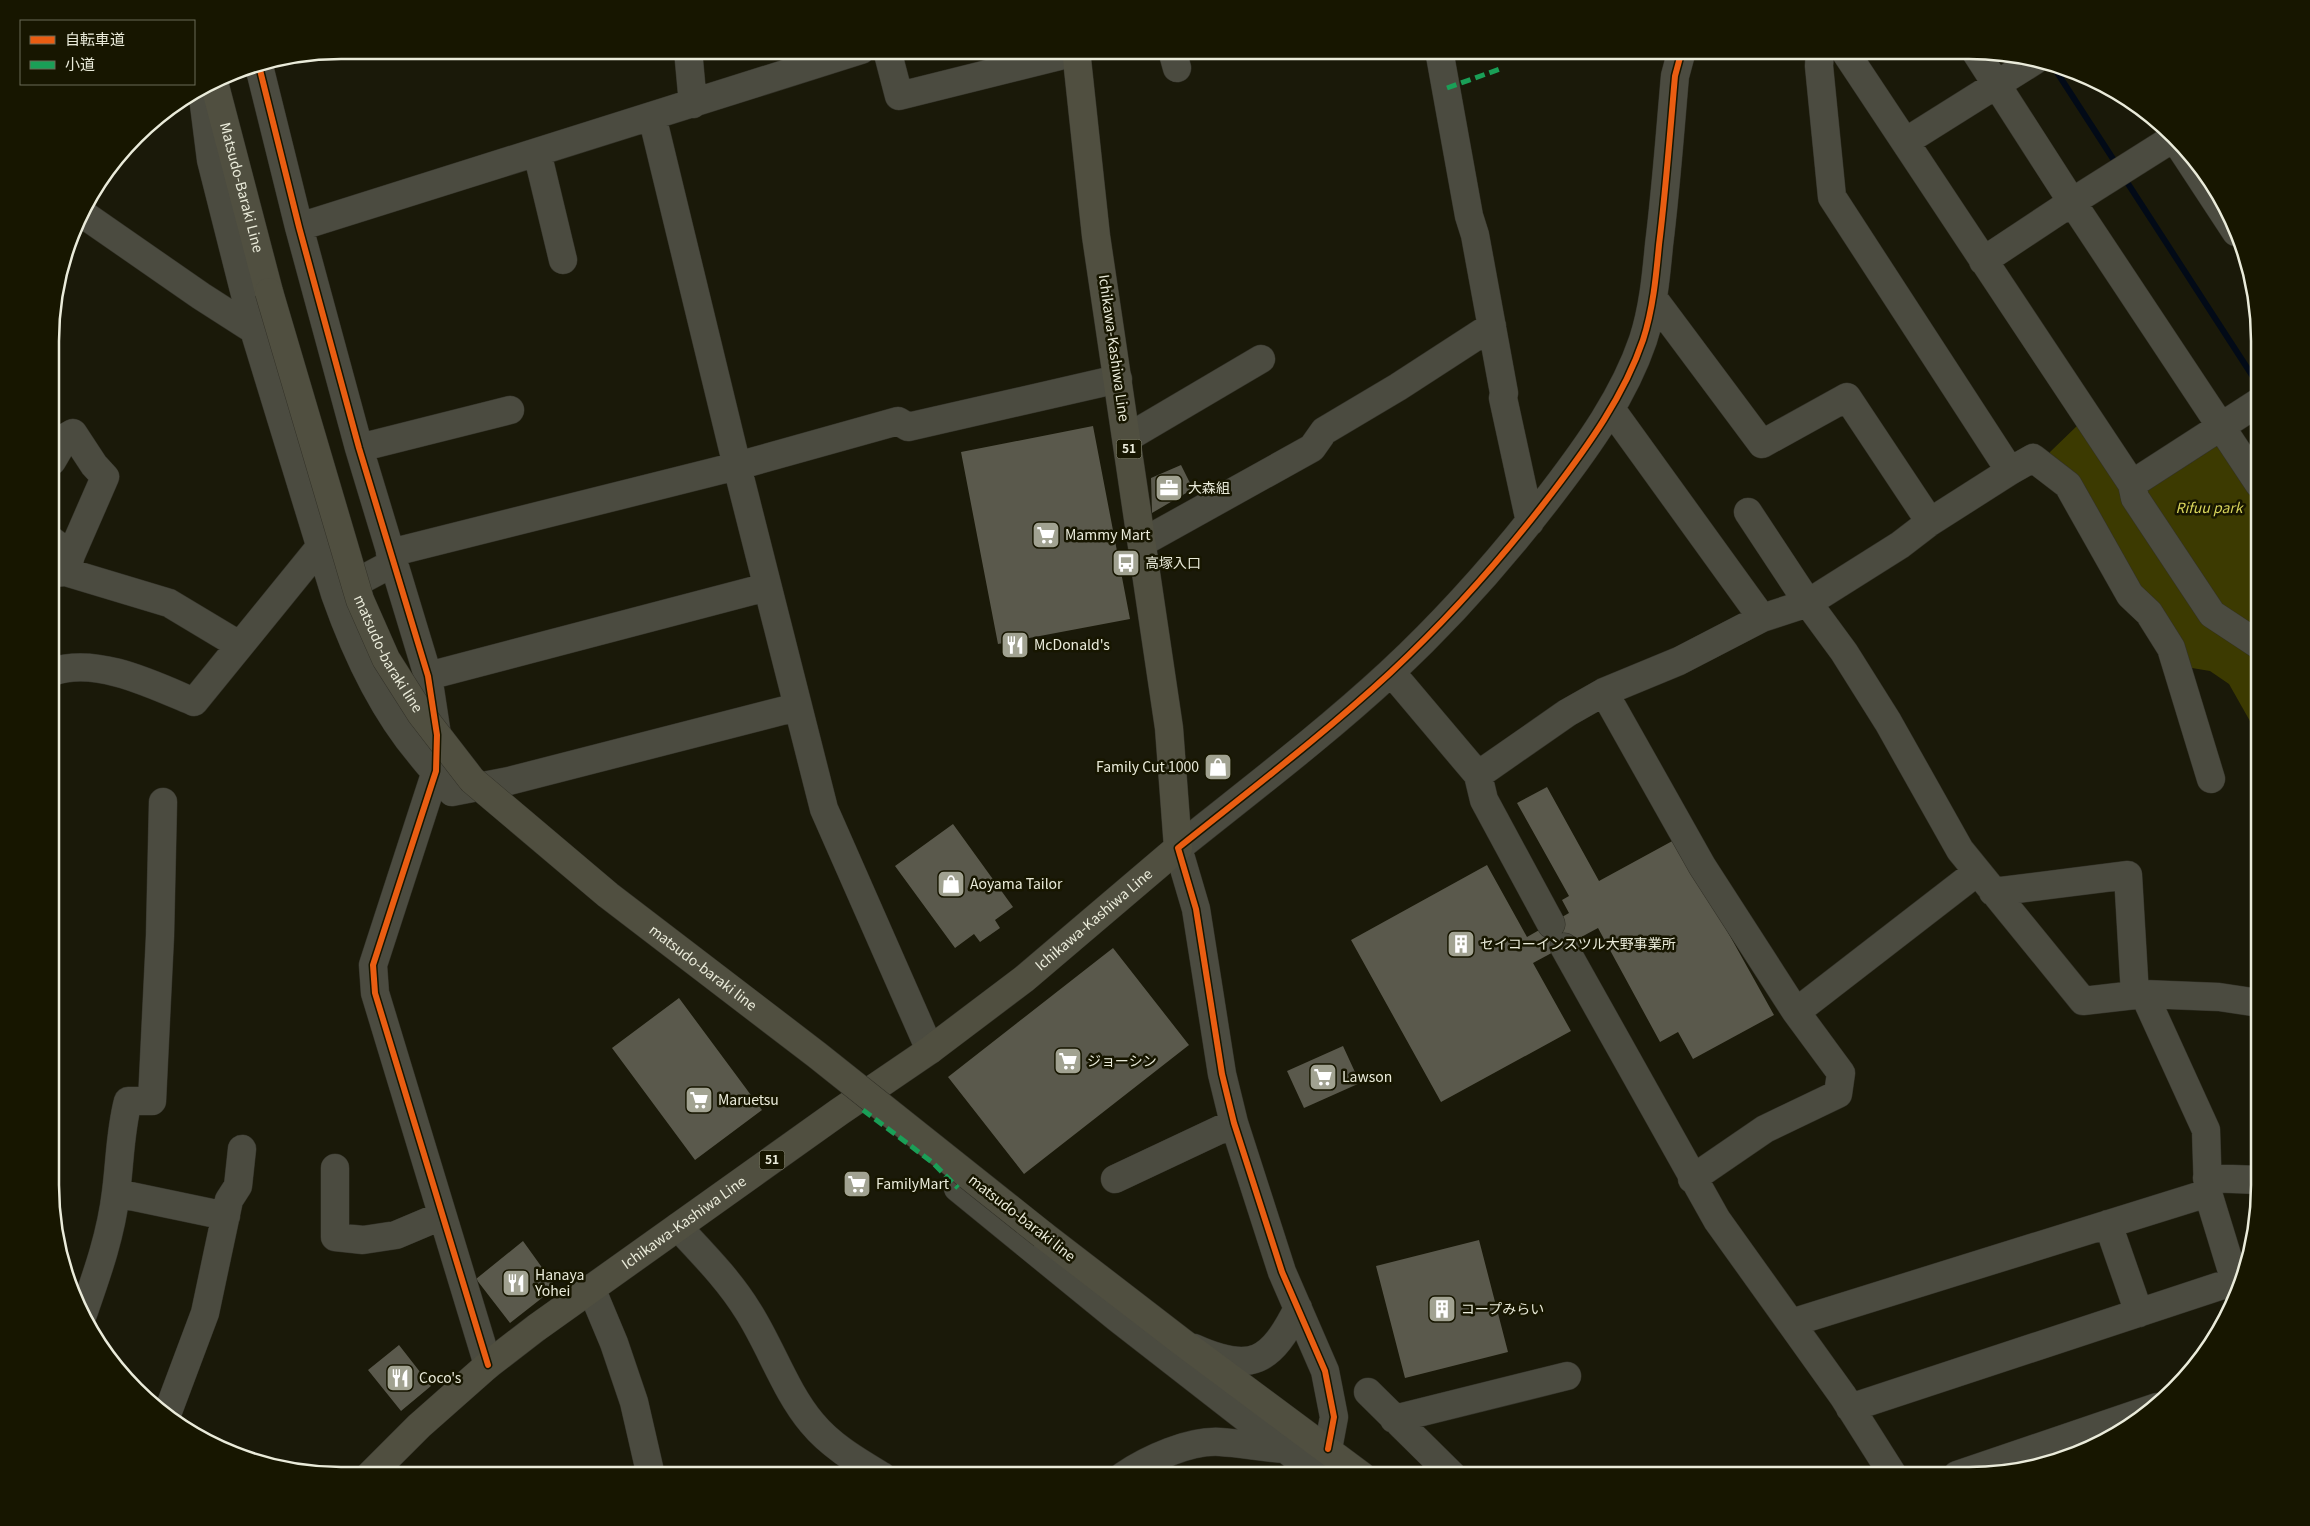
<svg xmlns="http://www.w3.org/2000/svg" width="2310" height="1526" viewBox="0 0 2310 1526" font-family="Georgia,'Noto Sans JP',serif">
<rect width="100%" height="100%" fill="#1a1909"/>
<path fill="#3c3a01" d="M 2079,424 L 2201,622 L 2259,662 L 2259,737 L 2229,684 L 2210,671 L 2192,668 L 2145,593 L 2050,460 L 2050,452 Z
M 2216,443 L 2221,443 L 2259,500 L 2259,635 L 2219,604 L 2146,495 L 2146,486 Z"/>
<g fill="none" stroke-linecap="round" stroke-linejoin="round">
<path stroke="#020a17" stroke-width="6" d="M 2051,63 L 2117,165
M 2123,176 L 2259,386"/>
</g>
<path fill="#5a594c" d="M 1093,426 L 1130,619 L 998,644 L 961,452 Z
M 1181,465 L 1193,489 L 1152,513 L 1151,478 Z
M 1547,787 L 1599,881 L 1676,839 L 1774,1015 L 1693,1059 L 1678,1032 L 1660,1042 L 1598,928 L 1533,963 L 1571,1031 L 1441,1102 L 1351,940 L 1487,865 L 1527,937 L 1569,913 L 1562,900 L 1569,896 L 1517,803 Z
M 953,824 L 1013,907 L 995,920 L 1000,928 L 980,942 L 974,934 L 955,948 L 895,866 Z
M 1113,948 L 1189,1045 L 1024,1174 L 948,1077 Z
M 679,998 L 762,1110 L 695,1160 L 612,1048 Z
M 1343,1046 L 1360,1083 L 1304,1108 L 1287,1071 Z
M 1479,1240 L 1508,1352 L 1405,1378 L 1376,1266 Z
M 523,1241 L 556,1287 L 510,1323 L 476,1279 Z
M 399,1345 L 431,1386 L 401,1411 L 368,1370 Z"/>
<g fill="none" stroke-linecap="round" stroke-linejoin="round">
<defs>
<path id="minor" d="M 688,50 L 693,104
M 887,50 L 899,96 L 1076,52
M 1172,50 L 1177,68
M 1439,50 L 1469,216 L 1475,235 L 1504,393 L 1503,398 L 1530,522
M 1844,50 L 2132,484 L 2135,498 L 2212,614 L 2259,645
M 1975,51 L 2072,202 L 2259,484
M 259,66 L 299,227 L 359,448 L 428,676 L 437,735 L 436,771 L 373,965 L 375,993 L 488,1365
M 202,89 L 211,160 L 254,330 L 335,594 C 354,648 382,709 420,754 C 430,767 442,779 452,792 L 509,781 L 797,707
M 652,116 L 737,466 L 824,809 L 930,1050
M 2173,136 L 2236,232
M 1905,142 L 2034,61
M 537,152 L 563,260
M 80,212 L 201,296 L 254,330
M 299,227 L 861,50
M 1983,261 L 2072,202 L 2175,137
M 1653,298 L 1762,444 L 1847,397 L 1930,522
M 1611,409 L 1762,618
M 1127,438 L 1261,359
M 359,448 L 510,410
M 52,461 L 66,437 L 73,433 L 94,465 L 105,477 L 71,555 L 66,572
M 2010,471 L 2033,458 L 2068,485 L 2130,595 L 2149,613 L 2171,648 L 2211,779
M 2132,484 L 2259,402
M 1748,512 L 1808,603 L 1844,652 L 1888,722 L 1960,850 L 2083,1001 L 2144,994 L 2219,997 L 2259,1003
M 52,541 L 71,555
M 1143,542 L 1312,448 L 1324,431 L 1398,387 L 1492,326
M 390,553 L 737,466 L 898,421 L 908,427 L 1118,379
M 52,573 L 66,572 L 169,603 L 239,645
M 335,594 L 393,563
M 52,672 C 96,656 154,685 194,702 L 320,547
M 1391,672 L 1478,775 L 1484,800 L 1551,924
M 428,676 L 767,587
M 1604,692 L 1702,866 L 1796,1012 L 1977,872
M 1478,775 L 1567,713 L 1604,692 L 1679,661 L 1762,618 L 1808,603 L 1900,545 L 1930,522 L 2010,471 L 1832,197 L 1819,66 L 1820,50
M 1993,892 L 2128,875 L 2135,995
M 1564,947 L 1717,1220 L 1843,1396 L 1893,1475
M 2144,994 L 2206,1130 L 2208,1193 L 2238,1291
M 335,1168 L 335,1237 L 363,1240 L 396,1235 L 441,1216
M 2207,1178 L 2259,1180
M 1115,1179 L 1234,1123
M 1692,1179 L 1765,1129 L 1838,1094 L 1841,1073 L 1796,1012
M 958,1188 L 1116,1317 L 1320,1476
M 116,1193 L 226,1216
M 2108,1224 L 2139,1313
M 678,1227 C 703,1254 729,1280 748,1311 C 771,1347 785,1391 812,1423 C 831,1446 857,1461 882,1476
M 591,1288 L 614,1343 L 634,1402 L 651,1476
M 83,1314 C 97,1274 111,1235 116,1192 C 120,1162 120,1131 128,1101 L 152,1101 L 160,936 L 163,802
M 1791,1323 L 2208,1193
M 1194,1348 C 1252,1374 1271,1362 1298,1308
M 1368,1392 L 1453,1476
M 1850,1408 L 2235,1281
M 166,1417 L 205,1313 L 229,1200 L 238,1186 L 242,1149
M 1394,1419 L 1567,1376
M 1328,1449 L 1334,1417 L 1325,1371 L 1282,1272 L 1234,1123 L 1222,1074 L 1196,909 L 1178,848 C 1249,791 1323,735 1390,673 C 1449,618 1503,557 1552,493 C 1588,446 1624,396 1643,340 C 1653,309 1656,277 1659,245 C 1666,189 1670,132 1675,76 L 1682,50
M 1957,1475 L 2157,1407
M 1123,1476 C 1148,1459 1190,1440 1220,1442 C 1242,1443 1262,1448 1285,1449"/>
<g id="major">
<path id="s1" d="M 214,82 L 269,292"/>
<path d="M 1043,1235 L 1182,1342 L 1362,1476"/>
<path id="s2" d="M 369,1476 L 419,1426 L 488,1365 L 536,1328 L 839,1112 L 930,1050 L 1024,979 L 1178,848 L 1169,728 L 1096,236 L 1076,50"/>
</g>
</defs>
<use href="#minor" stroke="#333228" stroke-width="29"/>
<use href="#major" stroke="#333228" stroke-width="29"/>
<use href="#minor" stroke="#4b4b40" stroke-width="28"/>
<use href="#major" stroke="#504f40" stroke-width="28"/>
<defs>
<g id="major-bridge">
<path id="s3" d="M 269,292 L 360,600 L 386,659 L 421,714 L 472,780 L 608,895 L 817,1055 L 1043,1235"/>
</g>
</defs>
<use href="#major-bridge" stroke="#333228" stroke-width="29" stroke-linecap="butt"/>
<use href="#major-bridge" stroke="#504f40" stroke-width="28"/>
<path stroke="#1a9f57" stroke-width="5" stroke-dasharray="10 5" stroke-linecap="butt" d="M 1447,88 L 1500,69
M 863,1110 L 932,1162 L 958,1188"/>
<defs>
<path id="cycleway" d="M 259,66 L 299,227 L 359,448 L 428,676 L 437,735 L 436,771 L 373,965 L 375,993 L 488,1365
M 1328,1449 L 1334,1417 L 1325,1371 L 1282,1272 L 1234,1123 L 1222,1074 L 1196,909 L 1178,848 C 1249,791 1323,735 1390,673 C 1449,618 1503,557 1552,493 C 1588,446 1624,396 1643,340 C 1653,309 1656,277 1659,245 C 1666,189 1670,132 1675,76 L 1682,50"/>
</defs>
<use href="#cycleway" stroke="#171600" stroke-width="9"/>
<use href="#cycleway" stroke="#e95d12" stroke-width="6"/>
</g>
<defs>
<symbol id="office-square" viewBox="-11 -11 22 22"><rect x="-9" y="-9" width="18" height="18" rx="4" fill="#a1a291" stroke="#171600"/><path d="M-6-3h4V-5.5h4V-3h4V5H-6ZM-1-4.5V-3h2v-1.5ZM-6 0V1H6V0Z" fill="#fff"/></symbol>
<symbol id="supermarket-square" viewBox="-11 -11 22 22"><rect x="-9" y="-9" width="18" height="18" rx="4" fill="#a1a291" stroke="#171600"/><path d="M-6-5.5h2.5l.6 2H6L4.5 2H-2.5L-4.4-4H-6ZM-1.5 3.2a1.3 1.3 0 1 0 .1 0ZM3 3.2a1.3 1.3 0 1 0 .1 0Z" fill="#fff"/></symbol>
<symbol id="bus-square" viewBox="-11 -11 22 22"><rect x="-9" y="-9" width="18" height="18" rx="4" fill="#a1a291" stroke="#171600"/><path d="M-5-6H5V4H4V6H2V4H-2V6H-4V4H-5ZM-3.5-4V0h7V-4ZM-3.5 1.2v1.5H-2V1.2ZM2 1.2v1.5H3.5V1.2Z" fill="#fff"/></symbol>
<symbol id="restaurant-square" viewBox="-11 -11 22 22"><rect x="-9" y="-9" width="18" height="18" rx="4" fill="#a1a291" stroke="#171600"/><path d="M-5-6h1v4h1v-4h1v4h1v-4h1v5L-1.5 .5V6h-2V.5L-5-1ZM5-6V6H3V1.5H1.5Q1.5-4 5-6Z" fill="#fff"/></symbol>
<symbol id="shop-square" viewBox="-11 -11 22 22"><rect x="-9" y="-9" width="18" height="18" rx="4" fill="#a1a291" stroke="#171600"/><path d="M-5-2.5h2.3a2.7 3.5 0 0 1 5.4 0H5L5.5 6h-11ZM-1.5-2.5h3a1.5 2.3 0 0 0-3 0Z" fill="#fff"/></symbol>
<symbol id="building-square" viewBox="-11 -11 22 22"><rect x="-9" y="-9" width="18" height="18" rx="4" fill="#a1a291" stroke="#171600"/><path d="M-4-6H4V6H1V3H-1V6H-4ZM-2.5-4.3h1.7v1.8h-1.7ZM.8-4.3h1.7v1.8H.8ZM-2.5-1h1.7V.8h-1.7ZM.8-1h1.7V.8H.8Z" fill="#fff"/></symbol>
</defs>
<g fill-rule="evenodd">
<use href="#office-square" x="1153" y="472" width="32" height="32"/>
<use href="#supermarket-square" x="1030" y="519" width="32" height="32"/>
<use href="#bus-square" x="1110" y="547" width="32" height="32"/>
<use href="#restaurant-square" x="999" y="629" width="32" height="32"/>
<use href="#shop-square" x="1202" y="751" width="32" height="32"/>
<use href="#shop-square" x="935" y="868" width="32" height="32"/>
<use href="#building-square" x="1445" y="928" width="32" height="32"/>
<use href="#supermarket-square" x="1052" y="1045" width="32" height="32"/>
<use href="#supermarket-square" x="1307" y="1061" width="32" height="32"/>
<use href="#supermarket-square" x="683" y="1084" width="32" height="32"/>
<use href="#supermarket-square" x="841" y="1168" width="32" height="32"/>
<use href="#restaurant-square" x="500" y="1267" width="32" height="32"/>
<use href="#building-square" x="1426" y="1293" width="32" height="32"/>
<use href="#restaurant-square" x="384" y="1362" width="32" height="32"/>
</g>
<g text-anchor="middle" stroke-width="5" stroke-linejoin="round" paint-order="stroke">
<g fill="#171600" stroke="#abab99" stroke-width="1">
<rect x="1116.5" y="439.5" width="25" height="19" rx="4"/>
<rect x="759.5" y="1150.5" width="25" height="19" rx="4"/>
</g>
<g font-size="12" font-weight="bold" fill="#eaebda">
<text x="1129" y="453">51</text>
<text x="772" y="1164">51</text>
</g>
<g font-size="14" fill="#eaebda" stroke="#171600">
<text dy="5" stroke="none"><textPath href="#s1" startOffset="109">Matsudo-Baraki Line</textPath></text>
<text transform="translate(1114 348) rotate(82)" y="5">Ichikawa-Kashiwa Line</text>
<text dy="5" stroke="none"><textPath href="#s3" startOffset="382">matsudo-baraki line</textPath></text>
<text dy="5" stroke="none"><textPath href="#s2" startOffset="915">Ichikawa-Kashiwa Line</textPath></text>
<text dy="5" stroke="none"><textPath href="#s3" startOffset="832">matsudo-baraki line</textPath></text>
<text transform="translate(1022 1218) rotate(38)" y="5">matsudo-baraki line</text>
<text dy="5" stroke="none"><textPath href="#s2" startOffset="405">Ichikawa-Kashiwa Line</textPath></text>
</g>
<g font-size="14" fill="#eaebda" stroke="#171600" text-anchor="start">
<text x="1188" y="493">大森組</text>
<text x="1065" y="540">Mammy Mart</text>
<text x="1145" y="568">高塚入口</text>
<text x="1034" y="650">McDonald's</text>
<text x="1199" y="772" text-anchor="end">Family Cut 1000</text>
<text x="970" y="889">Aoyama Tailor</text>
<text x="1480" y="949">セイコーインスツル大野事業所</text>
<text x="1087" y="1066">ジョーシン</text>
<text x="1342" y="1082">Lawson</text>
<text x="718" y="1105">Maruetsu</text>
<text x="876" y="1189">FamilyMart</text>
<text x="535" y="1280">Hanaya<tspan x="535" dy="16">Yohei</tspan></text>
<text x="1461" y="1314">コープみらい</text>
<text x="419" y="1383">Coco's</text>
</g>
<g font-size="14" font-style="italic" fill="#d9d55b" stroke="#171600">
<text x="2209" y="513">Rifuu park</text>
</g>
</g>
<path d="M0 0H2310V1526H0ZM341 59H1969A282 282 0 0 1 2251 341V1185A282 282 0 0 1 1969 1467H341A282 282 0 0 1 59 1185V341A282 282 0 0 1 341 59Z" fill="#171600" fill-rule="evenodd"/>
<path fill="none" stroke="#eaebda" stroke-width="2.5" d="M341 59H1969A282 282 0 0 1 2251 341V1185A282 282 0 0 1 1969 1467H341A282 282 0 0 1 59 1185V341A282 282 0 0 1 341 59Z"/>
<rect x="20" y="20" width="175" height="65" fill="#171600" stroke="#6b6b57"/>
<rect x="30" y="36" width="25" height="8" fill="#e95d12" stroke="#6b6b57"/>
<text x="65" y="45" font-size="15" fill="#eaebda">自転車道</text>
<rect x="30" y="61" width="25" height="8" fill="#1a9f57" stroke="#6b6b57"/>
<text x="65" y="70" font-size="15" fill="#eaebda">小道</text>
</svg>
